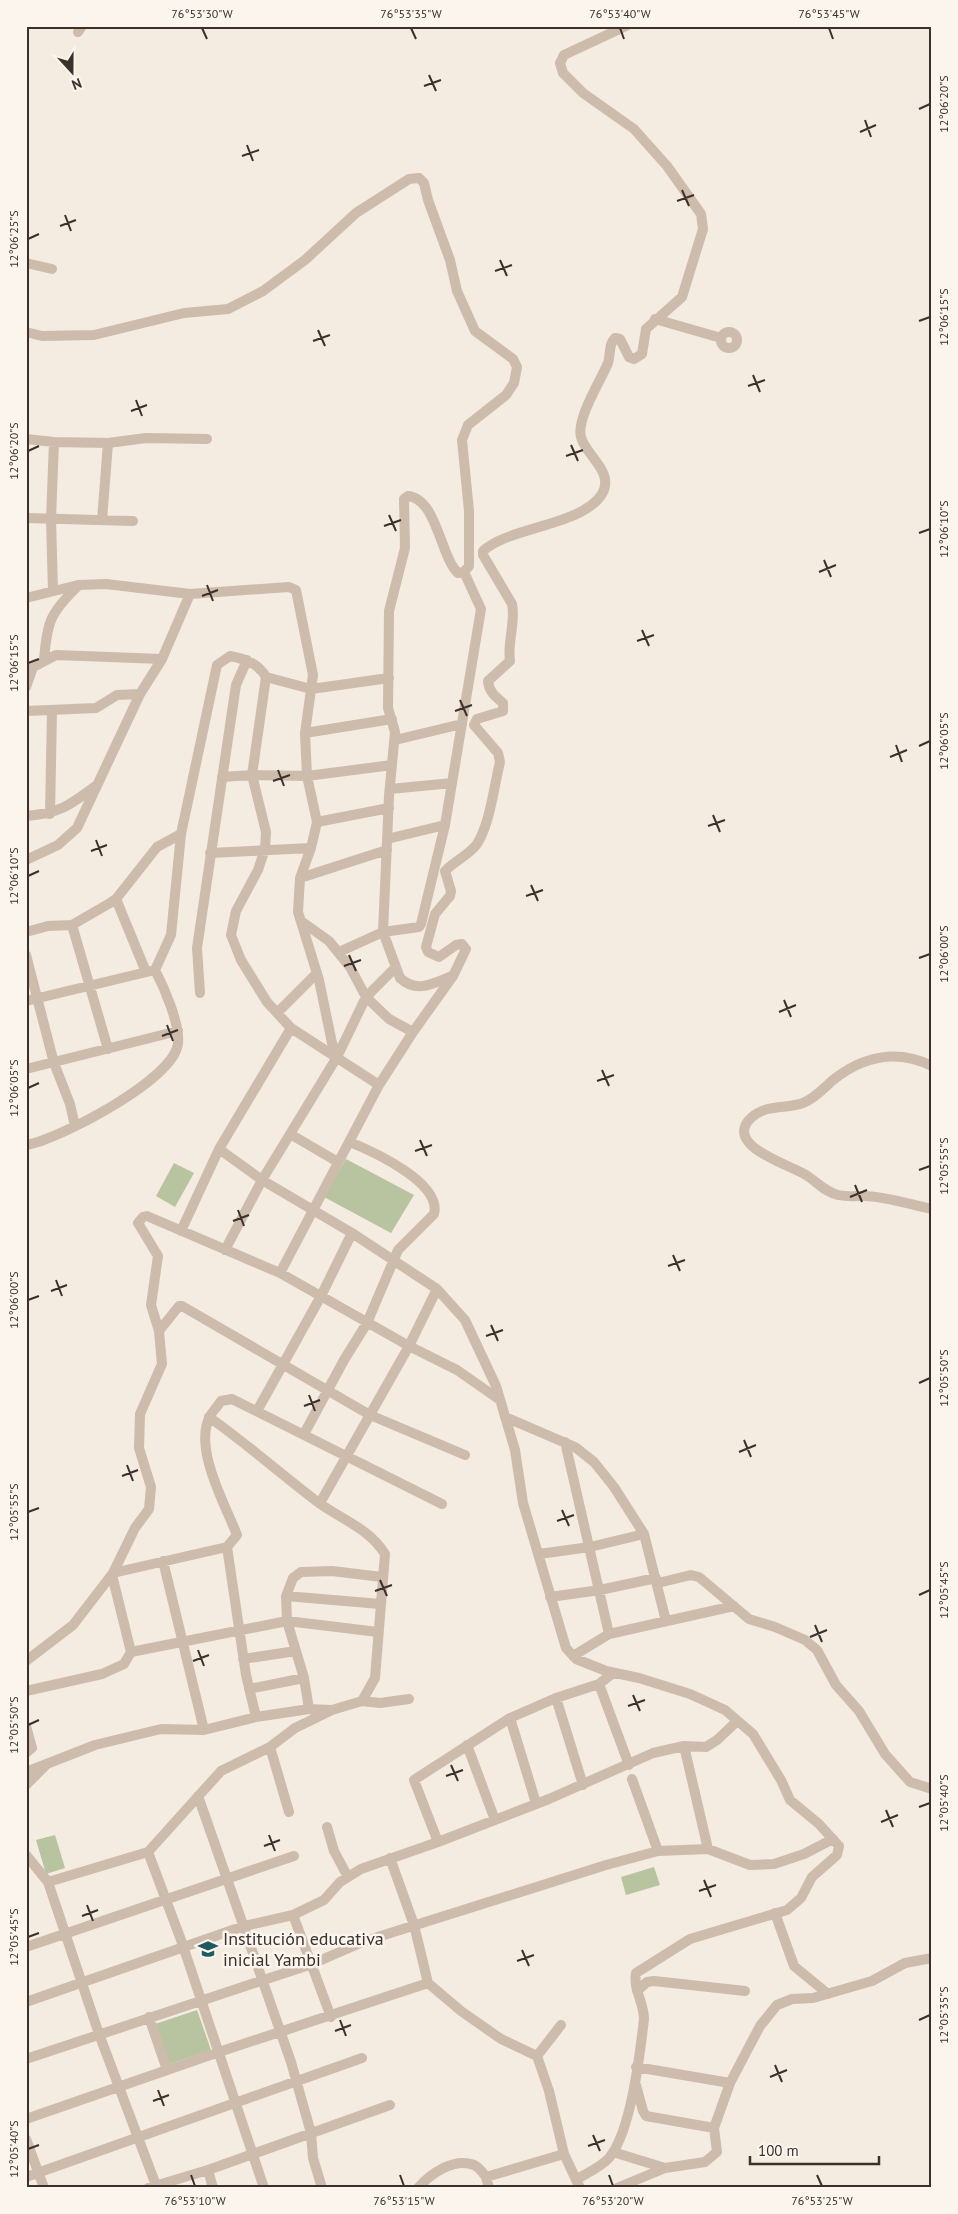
<svg xmlns="http://www.w3.org/2000/svg" width="958" height="2214" viewBox="0 0 958 2214" font-family="'PT Sans',sans-serif">
<rect width="100%" height="100%" fill="#f4ebe1"/>
<path fill="#b8c4a0" d="M 346,1159 L 414,1195 L 391,1233 L 324,1197 Z
M 174,1163 L 194,1173 L 175,1207 L 156,1196 Z
M 55,1835 L 65,1868 L 46,1874 L 36,1840 Z
M 654,1867 L 660,1885 L 626,1895 L 621,1877 Z
M 197,2010 L 211,2050 L 169,2064 L 155,2024 Z"/>
<g fill="none" stroke-linecap="round" stroke-linejoin="round">
<path stroke="#cdbbac" stroke-width="10" d="M 78,32 L 82,26
M 26,263 L 52,269
M 655,319 L 721,338
M721 340a8 8 0 1 1 16 0a8 8 0 1 1-16 0Z
M 26,332 L 42,336 L 94,335 L 184,313 L 228,309 L 263,291 L 305,260 L 356,213 L 409,179 L 419,178 L 424,183 L 428,200 L 450,260 L 457,291 L 475,331 L 513,359 L 517,367 L 514,383 L 506,395 L 468,425 L 462,440 L 469,511 L 469,566 L 464,572 L 458,573 C 440,556 437,499 408,496 L 404,499 L 405,548 L 389,611 L 388,708 L 395,732 L 389,796 L 383,932 L 400,978 C 417,994 434,983 452,976
M 26,439 L 54,442 L 108,443 L 146,438 L 207,439
M 26,518 L 133,521
M 102,520 L 108,443
M 53,591 L 51,519 L 54,442
M 26,598 L 78,585 L 106,584 L 190,594 L 289,587 L 296,590 L 313,675 L 305,733 L 307,776 L 317,822 L 311,848 L 300,878 L 298,912 L 319,980 L 332,1043 L 337,1057
M 44,660 C 47,622 50,613 78,586
M 266,677 L 311,689 L 389,678
M 26,687 L 33,667 L 56,655 L 162,659
M 26,711 L 96,708 L 117,695 L 140,694
M 305,733 L 392,719
M 395,740 L 462,724
M 222,777 L 252,775 L 307,776 L 392,765
M 390,789 L 452,783
M 50,814 L 52,711
M 26,816 C 61,813 70,805 97,785
M 317,822 L 389,808
M 387,839 L 445,825
M 210,853 L 311,848
M 26,860 L 58,845 L 77,828 L 140,694 L 162,659 L 190,594
M 300,878 L 387,850
M 116,899 L 146,972
M 301,921 L 329,941 L 350,967 L 366,997 L 389,1019 L 413,1032
M 72,925 L 108,1049
M 26,932 L 48,926 L 72,925 L 110,903 L 116,899 L 157,847 L 181,834
M 339,952 L 383,932 L 419,927 L 421,924 L 445,825 L 481,609 L 464,572
M 26,955 L 54,1063 L 70,1104 L 75,1126
M 155,970 L 171,935 L 181,834 L 217,665 L 230,656 C 245,659 258,663 266,677 L 252,775 L 266,832 L 265,849 L 258,870 L 236,911 L 231,935 L 241,960 L 267,1002 L 291,1028 L 379,1085
M 200,993 L 197,948 L 236,685 L 247,660
M 26,1001 L 155,970
M 277,1013 L 317,973
M 932,1066 C 897,1049 863,1056 833,1080 C 824,1088 814,1099 803,1103 C 786,1109 767,1104 752,1117 C 721,1145 790,1165 806,1175 C 817,1182 825,1192 838,1195 C 847,1197 856,1196 864,1196 C 885,1196 911,1205 932,1209
M 26,1069 L 178,1031
M 290,1134 L 338,1162
M 26,1145 C 60,1139 175,1079 178,1043 C 180,1024 164,987 155,970
M 219,1149 L 262,1180 L 352,1233 L 437,1289 L 465,1320 L 496,1386 L 515,1450 L 523,1503 L 566,1648 L 576,1659 L 606,1671 L 639,1678 L 690,1694 L 725,1710 L 753,1734 L 781,1780 L 790,1800 L 819,1824 L 839,1846 L 837,1855 L 812,1877 L 801,1898 L 787,1910 L 690,1939 L 636,1973 C 633,1990 644,2002 644,2019 C 640,2054 631,2132 609,2158 C 601,2167 587,2173 577,2179
M 181,1231 L 219,1149 L 291,1028
M 225,1250 L 262,1180 L 337,1057 L 366,997 L 396,967
M 280,1273 L 379,1085 L 413,1032 L 453,976 L 466,949 L 462,944 L 456,945 L 439,957 L 428,952 L 426,947 L 435,914 L 450,896 L 451,891 L 445,871 C 454,861 468,856 477,844 C 490,824 494,786 500,762 L 498,753 L 474,725 L 477,719 L 503,711 L 503,703 C 495,696 489,692 488,681 L 510,661 C 507,642 516,622 512,604 L 483,555 L 483,551 C 508,527 582,526 602,494 C 615,472 586,456 581,437 C 576,419 601,380 608,363 C 611,354 608,345 615,338 L 620,339 L 629,357 L 634,359 L 642,354 L 646,329 L 682,297 L 703,229 L 701,214 L 667,166 L 634,129 L 583,93 L 563,73 L 560,63 L 564,55 L 626,26
M 159,1331 L 179,1306 L 182,1306 L 370,1415 L 465,1455
M 257,1411 L 321,1296 L 352,1233
M 505,1417 L 575,1447 L 594,1462 L 614,1487 L 644,1534 L 666,1621
M 304,1434 L 344,1360 L 367,1323 L 398,1250 L 434,1214 C 442,1183 374,1152 350,1142
M 565,1442 L 609,1634
M 320,1503 L 409,1346 L 437,1289
M 227,1547 L 246,1675 L 256,1717
M 539,1554 L 590,1547 L 644,1534
M 163,1561 L 204,1730
M 113,1573 L 227,1547 L 237,1535 C 225,1504 193,1448 210,1416 C 213,1411 218,1406 221,1401 L 232,1399 L 442,1504
M 112,1575 L 131,1652
M 658,1583 L 691,1575 L 699,1577 L 749,1619 L 775,1627 L 805,1640 L 817,1650 L 836,1685 L 859,1711 L 885,1754 L 910,1782 L 932,1789
M 286,1596 L 380,1604
M 550,1597 L 600,1590 L 656,1578
M 573,1656 L 609,1634 L 734,1606
M 243,1659 L 296,1651
M 26,1661 L 73,1625 L 113,1573 L 135,1528 L 149,1509 L 151,1487 L 139,1448 L 140,1414 L 162,1364 L 159,1331 L 151,1305 L 158,1256 L 138,1223 L 143,1217 L 147,1216 L 280,1273 L 409,1346 L 457,1370 L 500,1400
M 599,1684 L 629,1765
M 249,1689 L 304,1678
M 26,1691 L 102,1674 L 124,1664 L 131,1652 L 287,1621 L 378,1632
M 556,1698 L 583,1785
M 362,1701 L 380,1703 L 409,1699
M 309,1709 L 304,1678 L 287,1621 L 286,1596 L 293,1578 L 301,1572 L 332,1571 L 382,1577
M 510,1718 L 536,1803
M 26,1726 L 32,1748 L 26,1753
M 467,1745 L 495,1820
M 684,1746 L 708,1849
M 270,1747 L 289,1812
M 26,1772 L 95,1745 L 161,1729 L 204,1730 L 256,1717 L 309,1709 L 331,1710
M 632,1779 L 658,1851
M 26,1785 L 46,1765
M 198,1796 L 291,2062 L 311,2133 L 313,2158 L 322,2188
M 327,1827 L 334,1851 L 348,1877
M 438,1842 L 414,1780 L 510,1718 L 556,1698 L 599,1684 L 613,1673
M 148,1852 L 181,1940 L 264,2188
M 26,1855 L 48,1882 L 99,2034 L 157,2188
M 390,1858 L 414,1925 L 428,1983 L 461,2011 L 501,2039 L 537,2056 L 549,2091 L 564,2154 L 580,2188
M 48,1882 L 148,1852 L 221,1771 L 270,1747 L 295,1728 L 332,1710 L 362,1701 L 375,1678 L 385,1554 C 370,1529 341,1519 319,1503 C 282,1475 247,1444 209,1417
M 775,1913 L 794,1966 L 828,1994
M 293,1915 L 331,2017
M 26,1947 L 294,1856
M 637,1991 L 647,1982 L 654,1981 L 745,1991
M 26,2002 L 244,1926 L 293,1915 L 324,1900 L 340,1882 L 361,1869 L 438,1842 L 549,1799 L 653,1753 L 684,1746 L 706,1747 L 717,1740 L 737,1721
M 149,2017 L 167,2070
M 537,2056 L 561,2025
M 26,2059 L 312,1964 L 365,1941 L 606,1865 L 658,1851 L 708,1849 L 750,1865 L 774,1864 L 804,1854 L 833,1839
M 636,2067 L 730,2083
M 636,2085 L 643,2111 L 646,2116 L 714,2128
M 26,2119 L 219,2052 L 428,1983
M 26,2139 L 44,2188
M 613,2152 L 665,2168 L 705,2162 L 717,2152 L 714,2128 L 730,2083 L 760,2026 L 777,2005 L 792,1999 L 813,1998 L 872,1981 L 905,1963 L 932,1958
M 208,2170 L 213,2188
M 26,2177 L 362,2058
M 486,2177 L 489,2188
M 148,2188 L 208,2170 L 390,2105
M 418,2188 C 430,2174 454,2157 474,2165 C 479,2167 483,2173 486,2177 L 564,2154
M 617,2188 L 665,2168"/>
</g>
<path fill="none" stroke="#3b302b" stroke-width="2" d="M 202,28 L 207,39M 411,28 L 416,39M 620,28 L 624,39M 829,28 L 833,39M 429,75 L 436,91M 424,86 L 441,80M 919,109 L 930,104M 865,120 L 871,137M 860,132 L 876,125M 247,145 L 253,161M 242,156 L 259,150M 682,190 L 689,206M 677,201 L 694,195M 65,215 L 71,231M 60,226 L 76,220M 28,239 L 39,234M 500,260 L 507,276M 495,271 L 512,265M 919,321 L 930,317M 318,330 L 325,346M 313,341 L 330,335M 753,375 L 760,392M 748,386 L 765,380M 136,400 L 142,416M 131,411 L 147,405M 571,445 L 578,461M 28,451 L 39,446M 566,456 L 583,450M 389,515 L 396,531M 384,526 L 401,520M 919,533 L 930,529M 824,560 L 831,577M 819,572 L 836,565M 207,585 L 213,601M 202,596 L 218,590M 642,630 L 649,646M 637,641 L 654,635M 28,663 L 39,659M 460,700 L 467,716M 455,711 L 472,705M 896,745 L 902,762M 919,746 L 930,741M 890,757 L 907,750M 278,770 L 284,786M 273,781 L 290,775M 713,815 L 720,832M 708,826 L 725,820M 96,840 L 102,856M 91,851 L 107,845M 28,876 L 39,871M 531,885 L 538,901M 526,896 L 543,890M 349,955 L 356,971M 919,958 L 930,954M 344,966 L 361,960M 784,1000 L 791,1017M 779,1012 L 796,1005M 167,1025 L 173,1041M 162,1036 L 178,1030M 602,1070 L 609,1086M 597,1081 L 614,1075M 28,1088 L 39,1083M 420,1140 L 427,1156M 415,1151 L 432,1145M 919,1170 L 930,1166M 855,1185 L 862,1202M 850,1197 L 867,1190M 238,1210 L 244,1226M 233,1221 L 249,1215M 673,1255 L 680,1271M 668,1266 L 685,1260M 56,1280 L 62,1296M 51,1291 L 67,1285M 28,1300 L 39,1296M 491,1325 L 498,1341M 486,1336 L 503,1330M 919,1383 L 930,1378M 309,1395 L 315,1411M 304,1406 L 320,1400M 744,1440 L 751,1457M 739,1452 L 756,1445M 127,1465 L 133,1481M 122,1476 L 138,1470M 562,1510 L 569,1526M 28,1512 L 39,1508M 557,1521 L 574,1515M 380,1580 L 387,1596M 375,1591 L 392,1585M 919,1595 L 930,1590M 815,1625 L 822,1642M 810,1637 L 827,1630M 198,1650 L 204,1666M 193,1661 L 209,1655M 633,1695 L 640,1711M 628,1706 L 645,1700M 28,1725 L 39,1720M 451,1765 L 458,1781M 446,1776 L 463,1770M 919,1807 L 930,1803M 886,1810 L 893,1827M 881,1822 L 898,1815M 269,1835 L 275,1851M 264,1846 L 280,1840M 704,1880 L 711,1897M 699,1891 L 716,1885M 87,1905 L 93,1921M 82,1916 L 98,1910M 28,1937 L 39,1933M 522,1950 L 529,1966M 517,1961 L 534,1955M 340,2020 L 346,2036M 919,2020 L 930,2015M 335,2031 L 351,2025M 775,2065 L 782,2082M 770,2077 L 787,2070M 158,2090 L 164,2106M 153,2101 L 169,2095M 593,2135 L 600,2151M 588,2146 L 605,2140M 28,2149 L 39,2145M 191,2175 L 195,2186M 400,2175 L 404,2186M 609,2175 L 613,2186M 817,2175 L 822,2186"/>
<defs>
<symbol id="school-bare" viewBox="-9 -9 18 18"><path d="M0-5L7-2L0 1L-7-2ZM-4 1L0 2.5L4 1V4Q0 6-4 4Z" fill="#1f5a5e" stroke="#fbf5ee" stroke-width="2.5" paint-order="stroke"/></symbol>
</defs>
<g fill-rule="evenodd">
<use href="#school-bare" x="194" y="1935" width="28" height="28"/>
</g>
<g text-anchor="middle" stroke-width="5" stroke-linejoin="round" paint-order="stroke">
<g font-size="18" fill="#3b302b" stroke="#fbf5ee" text-anchor="start">
<text x="223" y="1945">Institución educativa<tspan x="223" dy="21">inicial Yambi</tspan></text>
</g>
</g>
<rect width="958" height="2214" fill="none" stroke="#fbf5ee" stroke-width="55"/>
<g transform="translate(72 72) rotate(159)" stroke="#fbf5ee" stroke-width="4" paint-order="stroke">
<path d="M0-4L9 19L0 12L-9 19Z" fill="#3b302b"/>
<text y="-8" font-size="14" font-weight="bold" text-anchor="middle" fill="#3b302b">N</text>
</g>
<path d="M750 2156v8h129v-8" fill="none" stroke="#3b302b" stroke-width="2.5"/>
<text x="758" y="2156" font-size="15" fill="#3b302b" stroke="#fbf5ee" stroke-width="4" paint-order="stroke">100 m</text>
<rect x="28" y="28" width="902" height="2158" fill="none" stroke="#3b302b" stroke-width="2"/>
<g font-size="12" text-anchor="middle" fill="#3b302b">
<text x="202" y="18">76°53'30"W</text>
<text x="411" y="18">76°53'35"W</text>
<text x="620" y="18">76°53'40"W</text>
<text x="829" y="18">76°53'45"W</text>
<text transform="translate(944 104) rotate(-90)" y="4">12°06'20"S</text>
<text transform="translate(14 239) rotate(-90)" y="4">12°06'25"S</text>
<text transform="translate(944 317) rotate(-90)" y="4">12°06'15"S</text>
<text transform="translate(14 451) rotate(-90)" y="4">12°06'20"S</text>
<text transform="translate(944 529) rotate(-90)" y="4">12°06'10"S</text>
<text transform="translate(14 663) rotate(-90)" y="4">12°06'15"S</text>
<text transform="translate(944 741) rotate(-90)" y="4">12°06'05"S</text>
<text transform="translate(14 876) rotate(-90)" y="4">12°06'10"S</text>
<text transform="translate(944 954) rotate(-90)" y="4">12°06'00"S</text>
<text transform="translate(14 1088) rotate(-90)" y="4">12°06'05"S</text>
<text transform="translate(944 1166) rotate(-90)" y="4">12°05'55"S</text>
<text transform="translate(14 1300) rotate(-90)" y="4">12°06'00"S</text>
<text transform="translate(944 1378) rotate(-90)" y="4">12°05'50"S</text>
<text transform="translate(14 1512) rotate(-90)" y="4">12°05'55"S</text>
<text transform="translate(944 1590) rotate(-90)" y="4">12°05'45"S</text>
<text transform="translate(14 1725) rotate(-90)" y="4">12°05'50"S</text>
<text transform="translate(944 1803) rotate(-90)" y="4">12°05'40"S</text>
<text transform="translate(14 1937) rotate(-90)" y="4">12°05'45"S</text>
<text transform="translate(944 2015) rotate(-90)" y="4">12°05'35"S</text>
<text transform="translate(14 2149) rotate(-90)" y="4">12°05'40"S</text>
<text x="195" y="2205">76°53'10"W</text>
<text x="404" y="2205">76°53'15"W</text>
<text x="613" y="2205">76°53'20"W</text>
<text x="822" y="2205">76°53'25"W</text>
</g>
</svg>
